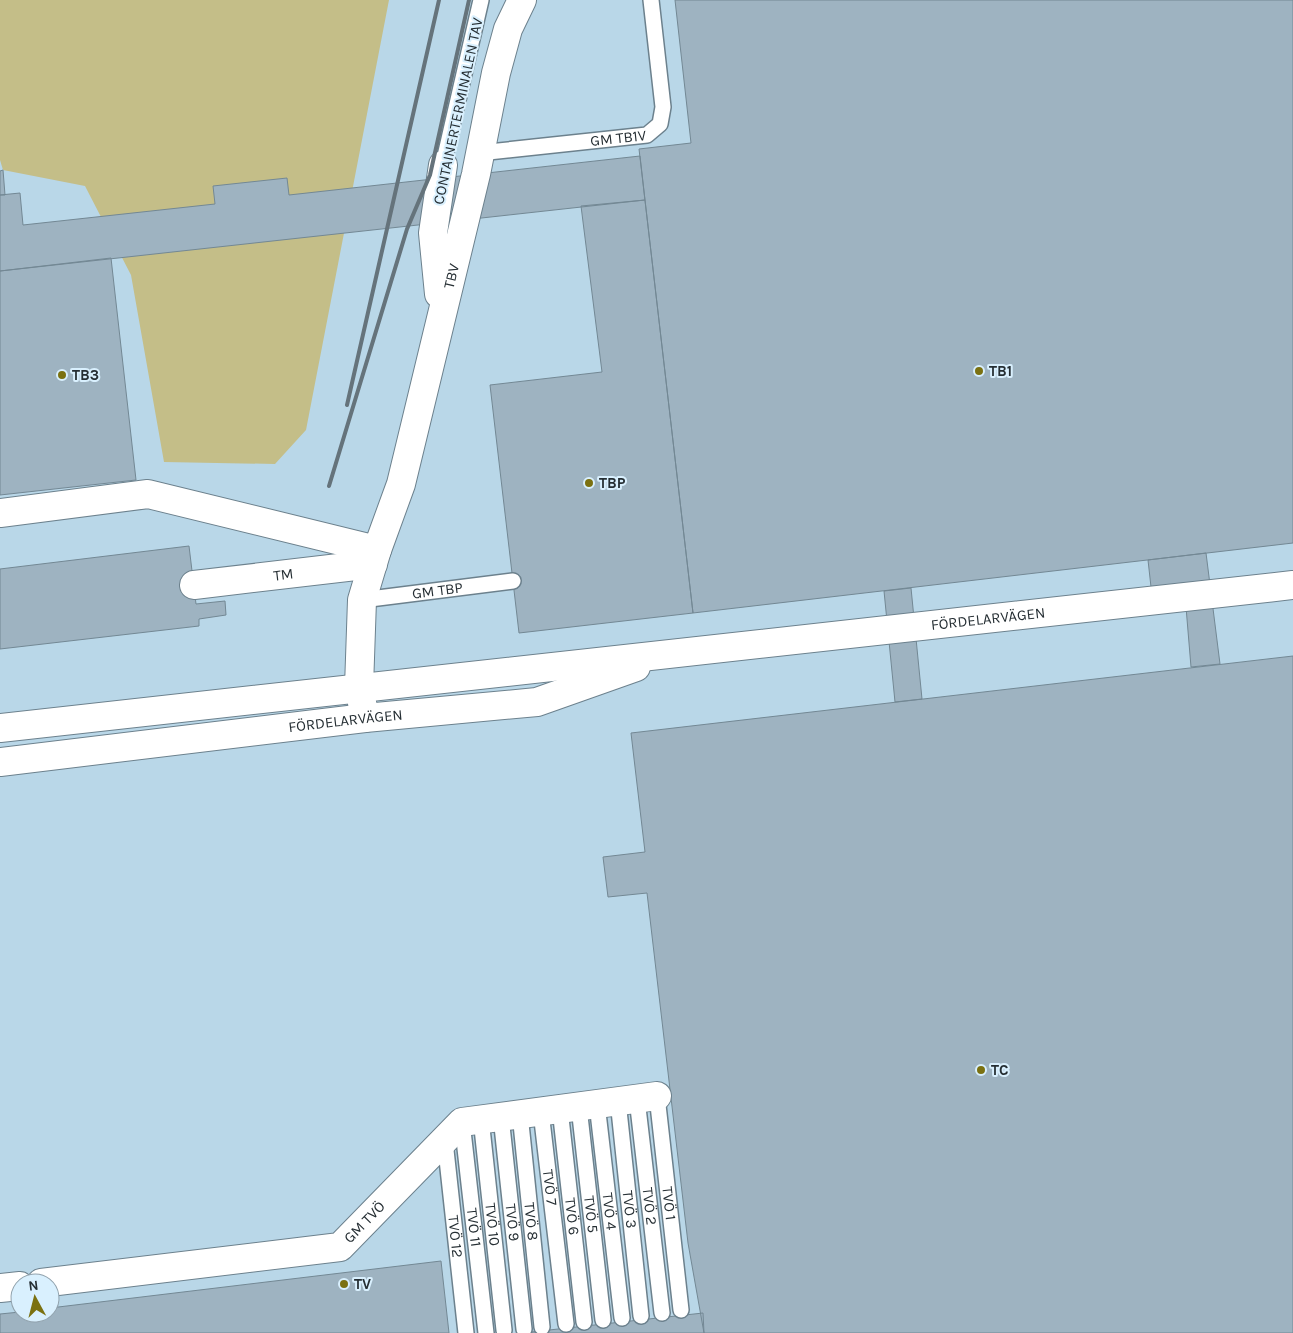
<svg xmlns="http://www.w3.org/2000/svg" width="1293" height="1333" viewBox="0 0 1293 1333" font-family="Karla,sans-serif">
<rect width="100%" height="100%" fill="#cce2f0"/>
<path fill="#b9d7e8" fill-rule="evenodd" d="M 0,0 L 1293,0 L 1293,1333 L 0,1333 ZM 20,1283 L 50,1283 L 50,1313 L 20,1313 Z"/>
<path fill="#c4be88" d="M 0,0 L 389,0 L 306,430 L 275,464 L 164,462 L 131,275 L 85,186 L 3,170 L 0,160 Z"/>
<path fill="#9eb3c1" stroke="#738894" d="M 675,0 L 1293,0 L 1293,543 L 693,613 L 639,149 L 691,143 Z
M 640,156 L 645,200 L 0,271 L 0,195 L 20,193 L 23,225 L 215,204 L 213,186 L 287,178 L 289,195 Z
M 3,170 L 5,195 L 0,195 L 0,171 Z
M 645,200 L 693,613 L 519,633 L 490,385 L 602,372 L 581,206 Z
M 111,258 L 136,480 L 0,495 L 0,271 Z
M 189,546 L 196,604 L 225,601 L 226,615 L 199,619 L 199,626 L 0,649 L 0,569 Z
M 1206,553 L 1220,664 L 1191,667 L 1184,583 L 1151,587 L 1148,560 Z
M 911,588 L 922,699 L 895,702 L 884,591 Z
M 1293,656 L 1293,1333 L 704,1333 L 688,1243 L 647,893 L 608,897 L 603,857 L 645,852 L 631,733 Z
M 441,1261 L 449,1333 L 0,1333 L 0,1314 L 20,1312 L 50,1313 L 50,1308 Z
M 703,1313 L 704,1333 L 522,1333 Z"/>
<g fill="none" stroke-linecap="round" stroke-linejoin="round">
<defs>
<g id="lane">
<path id="s1" d="M 479,153 L 647,135 L 660,124 L 663,107 L 651,0"/>
<path d="M 443,165 L 481,0"/>
<path id="s2" d="M 362,600 L 513,581"/>
<path id="s3" d="M 657,1096 L 681,1310"/>
<path id="s4" d="M 637,1099 L 662,1313"/>
<path id="s5" d="M 618,1101 L 641,1316"/>
<path id="s6" d="M 597,1104 L 622,1318"/>
<path id="s7" d="M 579,1107 L 603,1320"/>
<path id="s8" d="M 560,1109 L 584,1322"/>
<path id="s9" d="M 541,1112 L 566,1324"/>
<path id="s10" d="M 520,1114 L 542,1327"/>
<path id="s11" d="M 501,1117 L 524,1329"/>
<path id="s12" d="M 481,1119 L 504,1330"/>
<path id="s13" d="M 462,1122 L 486,1333"/>
<path id="s14" d="M 445,1141 L 466,1333"/>
</g>
<g id="street">
<path d="M 439,294 L 433,233 L 443,165"/>
<path d="M 0,513 L 148,494 L 377,550"/>
<path id="s15" d="M 194,585 L 373,564"/>
<path id="s16" d="M 365,718 L 359,687 L 362,600 L 377,550 L 401,484 L 476,174 L 496,73 L 508,29 L 522,0"/>
<path id="s17" d="M 0,728 L 1293,585"/>
<path id="s18" d="M 0,762 L 365,718 L 537,702 L 636,667"/>
<path id="s19" d="M 41,1283 L 340,1247 L 462,1122 L 657,1096"/>
<path d="M 0,1288 L 20,1286"/>
</g>
</defs>
<use href="#lane" stroke="#6c818d" stroke-width="18"/>
<use href="#street" stroke="#6c818d" stroke-width="30"/>
<use href="#lane" stroke="#fff" stroke-width="15"/>
<use href="#street" stroke="#fff" stroke-width="28"/>
<path stroke="#65737b" stroke-width="4" d="M 347,405 L 439,0
M 329,486 L 407,229 L 430,175 L 469,0"/>
</g>
<g fill="#7b7111" stroke="#d9f0fe" stroke-width="2">
<circle cx="979" cy="371" r="5"/>
<circle cx="62" cy="375" r="5"/>
<circle cx="589" cy="483" r="5"/>
<circle cx="981" cy="1070" r="5"/>
<circle cx="344" cy="1284" r="5"/>
</g>
<g text-anchor="middle" stroke-width="4" stroke-linejoin="round" paint-order="stroke">
<g font-size="15" fill="#252e33" stroke="#d9f0fe">
<text transform="translate(458 111) rotate(-78)" y="5">CONTAINERTERMINALEN TAV</text>
<text dy="5" stroke="none"><textPath href="#s1" startOffset="140">GM TB1V</textPath></text>
<text dy="5" stroke="none"><textPath href="#s16" startOffset="455">TBV</textPath></text>
<text dy="5" stroke="none"><textPath href="#s15" startOffset="90">TM</textPath></text>
<text dy="5" stroke="none"><textPath href="#s2" startOffset="76">GM TBP</textPath></text>
<text dy="5" stroke="none"><textPath href="#s17" startOffset="994">FÖRDELARVÄGEN</textPath></text>
<text dy="5" stroke="none"><textPath href="#s18" startOffset="348">FÖRDELARVÄGEN</textPath></text>
<text dy="5" stroke="none"><textPath href="#s9" startOffset="76">TVÖ 7</textPath></text>
<text dy="5" stroke="none"><textPath href="#s3" startOffset="108">TVÖ 1</textPath></text>
<text dy="5" stroke="none"><textPath href="#s4" startOffset="108">TVÖ 2</textPath></text>
<text dy="5" stroke="none"><textPath href="#s5" startOffset="109">TVÖ 3</textPath></text>
<text dy="5" stroke="none"><textPath href="#s6" startOffset="108">TVÖ 4</textPath></text>
<text dy="5" stroke="none"><textPath href="#s7" startOffset="108">TVÖ 5</textPath></text>
<text dy="5" stroke="none"><textPath href="#s8" startOffset="108">TVÖ 6</textPath></text>
<text dy="5" stroke="none"><textPath href="#s10" startOffset="108">TVÖ 8</textPath></text>
<text dy="5" stroke="none"><textPath href="#s19" startOffset="336">GM TVÖ</textPath></text>
<text dy="5" stroke="none"><textPath href="#s11" startOffset="106">TVÖ 9</textPath></text>
<text dy="5" stroke="none"><textPath href="#s12" startOffset="106">TVÖ 10</textPath></text>
<text dy="5" stroke="none"><textPath href="#s13" startOffset="106">TVÖ 11</textPath></text>
<text dy="5" stroke="none"><textPath href="#s14" startOffset="96">TVÖ 12</textPath></text>
</g>
<g font-size="15" font-weight="bold" fill="#252e33" stroke="#d9f0fe" text-anchor="start">
<text x="989" y="376">TB1</text>
<text x="72" y="380">TB3</text>
<text x="599" y="488">TBP</text>
<text x="991" y="1075">TC</text>
<text x="354" y="1289">TV</text>
</g>
</g>
<g transform="translate(35 1298) rotate(353)"><circle r="24" fill="#d9f0fe" stroke="#91a2ad"/>
<path d="M0-4L9 19L0 12L-9 19Z" fill="#7b7111"/>
<text y="-8" font-size="14" font-weight="bold" text-anchor="middle" fill="#252e33">N</text>
</g>
</svg>
